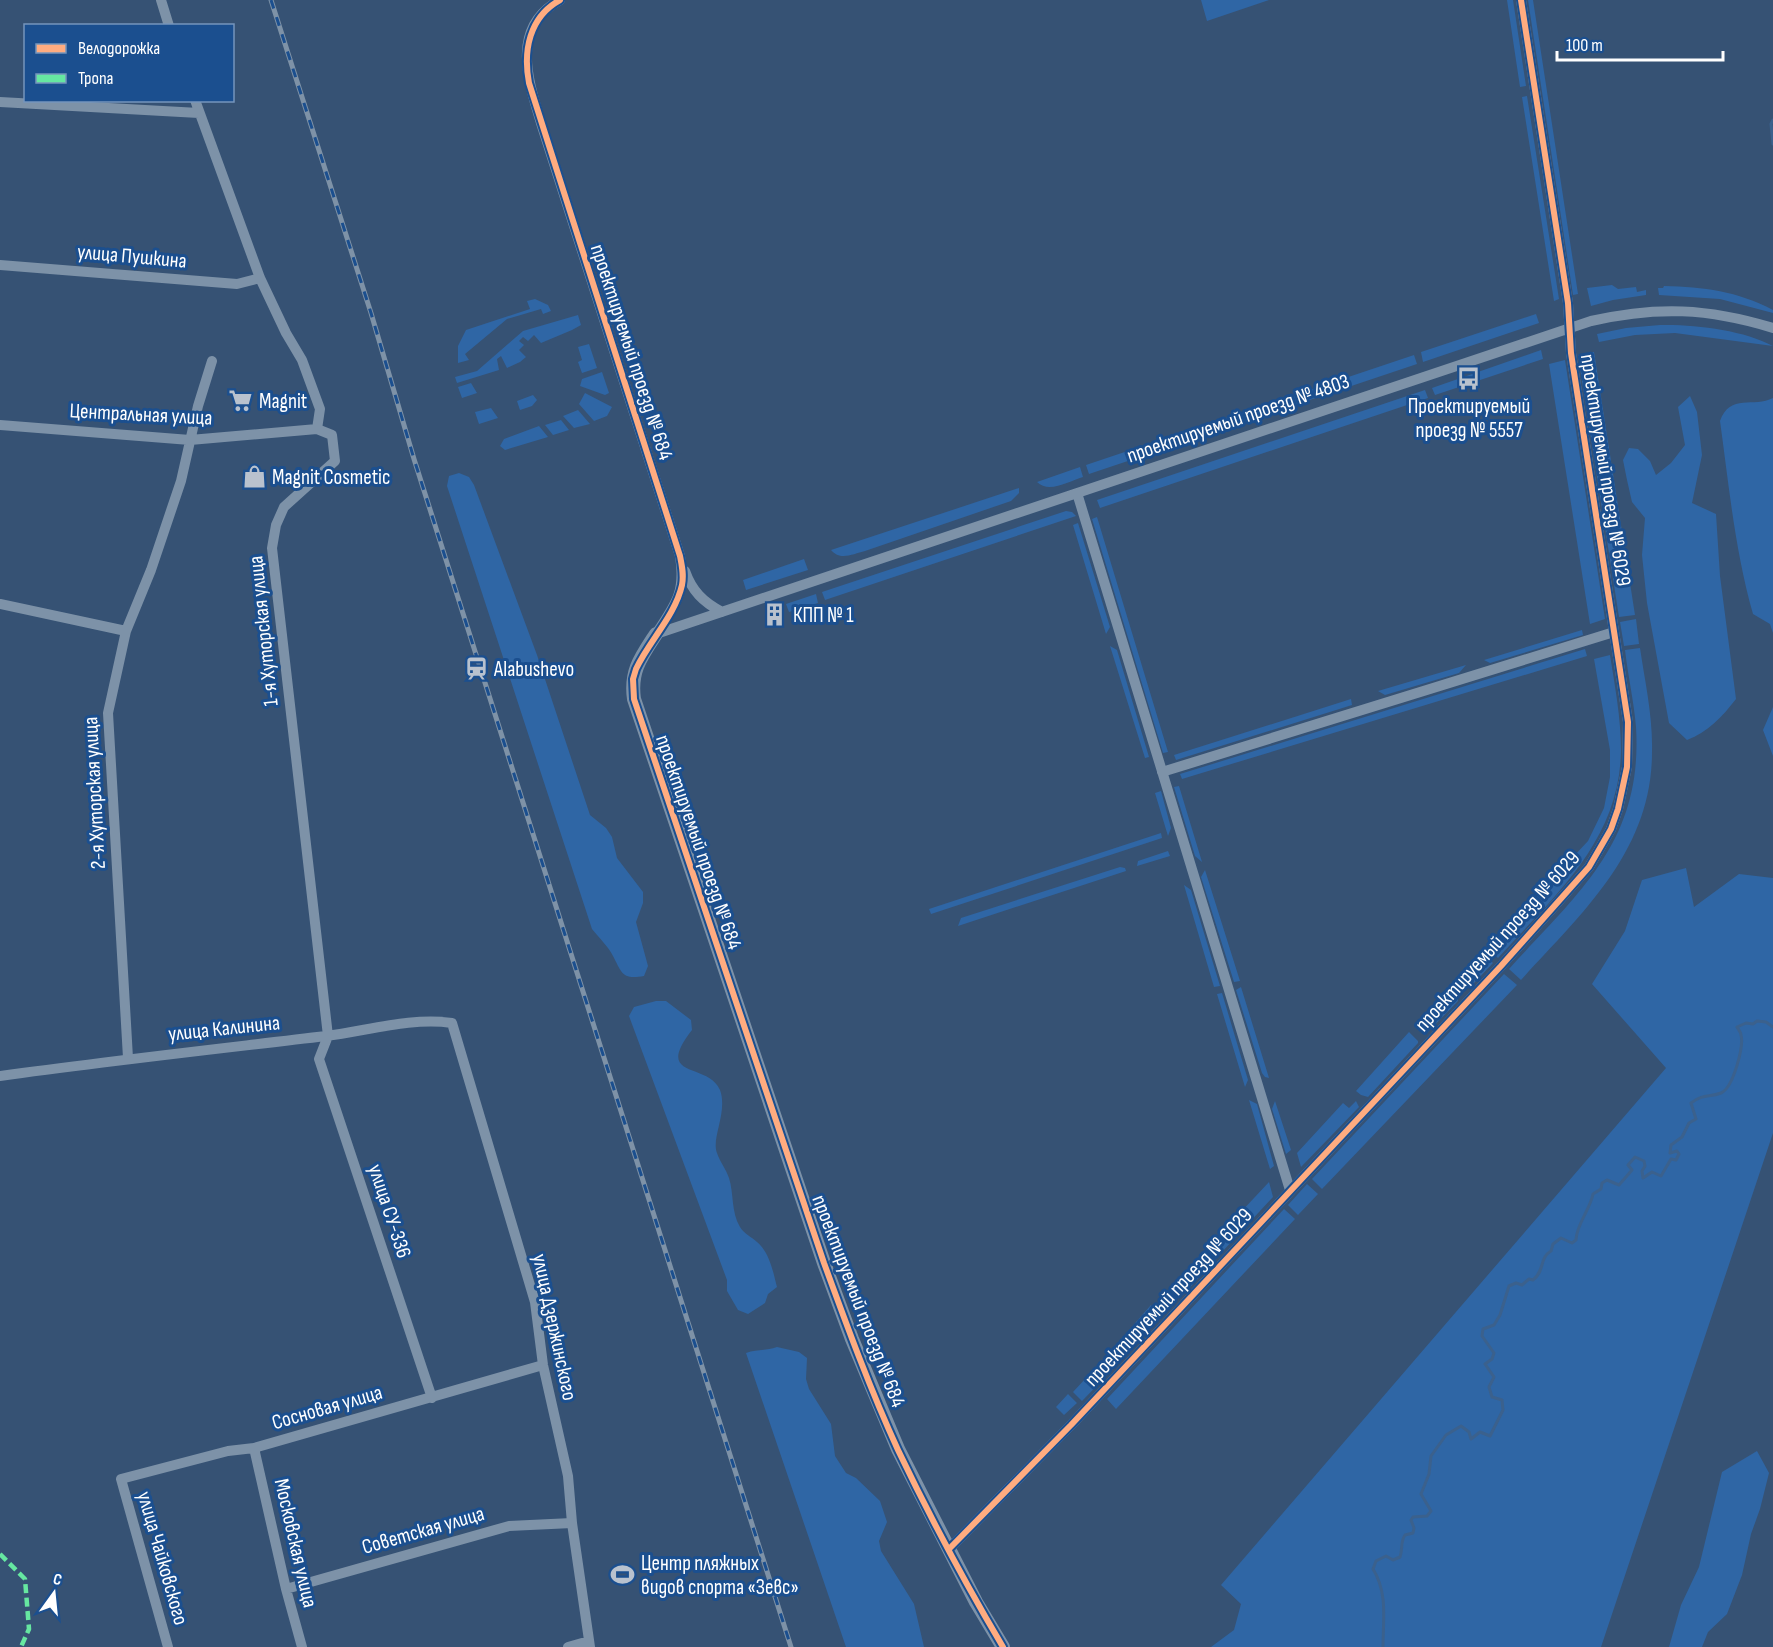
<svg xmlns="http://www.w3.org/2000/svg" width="1773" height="1647" viewBox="0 0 1773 1647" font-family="'Sofia Sans Condensed',sans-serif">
<rect width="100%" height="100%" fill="#365274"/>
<path fill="#2f66a5" d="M 1201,0 L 1269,0 L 1207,21 Z
M 1507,0 L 1513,0 L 1526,86 L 1520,87 Z
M 1528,0 L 1533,0 L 1578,294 L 1573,295 Z
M 1527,96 L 1559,299 L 1554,301 L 1522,97 Z
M 1612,285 L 1618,289 L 1636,287 L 1637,292 L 1646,290 L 1646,295 L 1613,300 L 1591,306 L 1587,288 Z
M 1664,286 C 1704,287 1737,291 1773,310 L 1773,313 L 1720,299 L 1659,295 L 1658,288 L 1663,288 Z
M 535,299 L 548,305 L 551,311 L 543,314 L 541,309 L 507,319 L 465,354 L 469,360 L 458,363 L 458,346 L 466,330 L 530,309 L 527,301 Z
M 1536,314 L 1539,323 L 1423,362 L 1421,352 Z
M 578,315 L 581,325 L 572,330 L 541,343 L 534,335 L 528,341 L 523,337 L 519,341 L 524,345 L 519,350 L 526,357 L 520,362 L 507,368 L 501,356 L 497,359 L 499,370 L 457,383 L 455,377 L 477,371 L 523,331 Z
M 1660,325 C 1693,324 1744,330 1773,346 L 1675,333 L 1635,335 L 1599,342 L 1597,334 L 1626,328 Z
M 589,344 L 597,368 L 582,373 L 578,362 L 582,360 L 578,347 Z
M 1541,350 L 1543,359 L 1435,395 L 1432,388 Z
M 1594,352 L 1635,615 L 1619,617 L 1578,355 Z
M 1414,355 L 1417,364 L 1089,474 L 1086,465 Z
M 1565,360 L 1605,619 L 1590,624 L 1549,364 Z
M 602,372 L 609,393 L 605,395 L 580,386 L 582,379 Z
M 471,383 L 477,393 L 462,398 L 458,387 Z
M 1425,390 L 1428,398 L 1100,508 L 1097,500 Z
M 585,393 L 612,407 L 607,416 L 594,421 L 579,404 Z
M 533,395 L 537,400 L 532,406 L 520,410 L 517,401 Z
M 1690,396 L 1697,412 L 1702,455 L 1692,503 L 1716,514 L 1720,576 L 1736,699 C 1722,717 1708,732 1687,740 L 1669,723 L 1647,603 L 1642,555 L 1645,518 L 1632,502 L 1627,480 L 1623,460 L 1629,448 L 1638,449 L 1650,461 L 1656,475 L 1671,463 L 1685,445 L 1678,407 Z
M 1773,398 L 1773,633 L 1770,624 L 1753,614 C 1735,551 1729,486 1720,421 C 1730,393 1754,408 1773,398 Z
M 491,408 L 498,418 L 479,424 L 475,412 Z
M 578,410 L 590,424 L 574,428 L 563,416 Z
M 561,420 L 569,430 L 553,435 L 545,425 Z
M 539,426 L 548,437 L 505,450 L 500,446 L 504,439 Z
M 1080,467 L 1083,477 C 1069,481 1049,494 1037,482 Z
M 459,473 L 469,477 L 474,485 L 537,655 L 590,815 L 606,828 L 612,837 L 617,858 L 643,892 L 643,903 L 636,922 L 648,966 L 644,976 C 622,980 622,973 613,956 C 608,946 599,938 592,929 L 447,486 L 449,476 Z
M 1019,488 L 1019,493 L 1011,501 L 865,551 C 853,554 840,561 831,550 Z
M 1066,511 L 1072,512 L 1076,516 L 825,600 L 822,592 Z
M 1097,517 L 1168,752 L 1163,753 L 1092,519 Z
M 1078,523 L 1110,627 L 1106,634 L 1073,525 Z
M 804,559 L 808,570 L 746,590 L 743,580 Z
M 816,594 L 818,603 L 789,612 L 786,604 Z
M 1636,619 L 1639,644 L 1624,646 L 1620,622 Z
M 1582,630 L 1583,635 L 1490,663 L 1484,660 Z
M 1110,646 L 1117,650 L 1149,757 L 1145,758 Z
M 1640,648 C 1645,682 1653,717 1652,752 C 1652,851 1582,913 1521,980 L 1509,969 C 1579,892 1643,841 1636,727 C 1634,702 1628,676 1625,650 Z
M 1585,649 L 1587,656 L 1182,779 L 1180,774 Z
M 1610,655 C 1615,687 1621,718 1621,750 C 1620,841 1554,896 1498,958 L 1488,948 L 1588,841 L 1604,808 L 1610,777 L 1610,750 L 1594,659 Z
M 1466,665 L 1459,673 L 1385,695 L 1378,691 Z
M 1351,699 L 1352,705 L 1176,760 L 1174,755 Z
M 1773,707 L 1773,756 L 1763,730 Z
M 1179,786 L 1202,862 L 1195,856 L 1174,787 Z
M 1161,791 L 1171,828 L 1168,836 L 1155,793 Z
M 1161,833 L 1162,838 L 931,914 L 929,909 Z
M 1168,851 L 1170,856 L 1137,866 L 1138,861 Z
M 1120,867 L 1125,868 L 1126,871 L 958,926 L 961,918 Z
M 1686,868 L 1694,907 L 1739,874 L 1773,878 L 1773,1133 L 1601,1647 L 1211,1647 L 1234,1630 L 1241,1604 L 1221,1585 L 1666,1068 L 1592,984 L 1625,931 L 1642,880 Z
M 1205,870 L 1240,981 L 1234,982 L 1201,877 Z
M 1184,885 L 1191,890 L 1220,986 L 1214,987 Z
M 1482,953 L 1493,963 L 1474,983 L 1466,986 L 1456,981 Z
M 1504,974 L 1517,985 L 1322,1189 L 1312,1179 Z
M 1241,987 L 1269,1078 L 1265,1077 L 1262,1073 L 1236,990 Z
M 1450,987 L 1457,992 L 1458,1001 L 1425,1035 L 1415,1027 Z
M 1222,993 L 1248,1080 L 1245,1087 L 1217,994 Z
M 656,1001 L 666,1001 L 691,1020 L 692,1030 C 653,1080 708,1062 720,1090 C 728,1112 711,1138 717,1153 C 720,1162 726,1169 729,1178 C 734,1194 731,1212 740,1227 C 744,1234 752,1237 757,1242 C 770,1253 773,1272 777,1287 L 768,1294 L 765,1303 L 748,1314 L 738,1310 L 727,1291 L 727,1280 L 629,1016 L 634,1007 Z
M 1409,1032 L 1418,1041 L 1418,1043 L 1368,1097 L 1361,1095 L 1356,1091 Z
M 1249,1100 L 1257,1104 L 1274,1166 L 1270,1169 Z
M 1275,1101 L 1291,1150 L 1286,1154 L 1272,1109 Z
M 1356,1101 L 1359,1107 L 1301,1167 L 1297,1153 L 1343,1103 L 1349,1108 Z
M 1269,1182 L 1273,1197 L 1222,1252 L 1218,1252 L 1210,1245 Z
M 1307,1184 L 1318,1194 L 1298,1215 L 1288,1205 Z
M 1284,1209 L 1295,1219 L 1116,1409 L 1107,1399 Z
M 1203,1252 L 1212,1263 L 1183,1295 L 1173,1285 Z
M 1151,1305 L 1156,1322 L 1132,1348 L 1116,1345 Z
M 777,1347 L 799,1352 L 807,1358 L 806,1379 L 809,1389 L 831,1424 L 835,1456 L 846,1473 L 856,1478 L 880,1501 L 887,1522 L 879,1541 L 881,1551 L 914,1604 L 924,1647 L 846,1647 L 746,1353 C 757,1349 766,1351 777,1347 Z
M 1110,1352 L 1114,1368 L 1082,1401 L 1073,1392 Z
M 1068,1394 L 1077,1403 L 1064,1415 L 1056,1407 Z
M 1757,1451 L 1769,1473 L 1760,1509 L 1751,1534 L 1742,1575 L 1727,1614 L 1708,1632 L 1702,1647 L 1669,1647 L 1681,1605 L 1699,1567 L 1722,1472 Z"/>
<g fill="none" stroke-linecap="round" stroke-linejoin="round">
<path stroke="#3b618d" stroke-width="3" d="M 1773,120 L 1771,124 L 1773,144
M 1383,1647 C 1383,1620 1388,1593 1373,1569 L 1376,1561 L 1386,1556 L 1393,1560 L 1400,1557 C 1403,1549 1400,1542 1405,1535 L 1413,1533 L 1414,1528 L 1411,1520 L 1413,1517 L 1427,1516 L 1431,1511 L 1421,1494 L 1429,1474 L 1431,1456 L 1446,1435 L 1461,1426 L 1469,1432 L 1471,1439 L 1480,1432 L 1490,1436 L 1503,1410 L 1502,1400 L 1492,1397 L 1489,1387 L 1494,1377 L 1485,1364 L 1492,1359 L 1494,1353 L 1482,1336 L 1483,1329 L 1494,1325 L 1500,1315 L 1509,1286 L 1516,1283 L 1522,1285 L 1529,1279 L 1533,1280 C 1545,1271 1539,1258 1551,1251 L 1553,1244 L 1561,1238 L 1572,1243 L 1576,1240 C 1576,1225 1590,1210 1593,1194 L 1601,1189 L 1602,1183 L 1607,1180 L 1619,1185 L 1632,1170 L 1628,1165 L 1635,1157 L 1644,1161 L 1645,1166 L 1642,1171 L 1643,1178 L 1652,1172 L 1661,1176 L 1671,1159 L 1676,1160 L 1679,1154 L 1677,1151 L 1670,1153 L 1671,1145 L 1682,1137 L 1689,1123 L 1696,1119 L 1691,1103 C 1704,1093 1709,1098 1721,1093 C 1733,1088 1744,1047 1741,1035 C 1741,1032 1738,1029 1737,1027 L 1746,1023 L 1753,1024 L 1757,1021 L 1766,1022 L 1773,1027"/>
<path stroke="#7d92a8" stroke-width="10" d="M 161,0 L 169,26
M 560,0 C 510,27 528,80 541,123 L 680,556 C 686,593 675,605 656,634
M 195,100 L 260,278 L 286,333 L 302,360 L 320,409 L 317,429
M 0,102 L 199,113
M 0,265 L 237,284 L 260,278
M 0,425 L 190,440 L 317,429 L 332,435 L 335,461 L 284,507 L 276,525 L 272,548 L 328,1036 L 319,1059 L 432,1398
M 1077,493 L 1290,1190
M 685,571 C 692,591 703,602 722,612
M 0,604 L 126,631
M 656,634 L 1591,321 C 1657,306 1708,308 1773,328
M 1162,772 L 1614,632
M 128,1058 L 108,713 L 126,631 L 151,570 L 181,481 L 198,406 L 212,361
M 0,1076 C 108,1061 217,1049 326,1036 C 367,1031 411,1017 452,1023 L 535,1302 L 543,1365 L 568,1476 L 572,1523 L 590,1647
M 254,1448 L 286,1589 L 302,1647
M 949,1549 L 1071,1425 L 1281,1201 L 1501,966 L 1589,867 L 1611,829 L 1618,809 L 1627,767 L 1628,722 L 1571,353 L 1568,303 L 1521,0
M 286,1589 L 509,1526 L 572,1523
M 168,1647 L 121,1479 L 228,1451 L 254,1448 L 543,1365
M 568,1647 L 589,1641"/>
<path stroke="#7d92a8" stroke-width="14" d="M 656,634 C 641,657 630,671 634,699 L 824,1263 L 852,1339 L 898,1449 L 976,1602 L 1003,1647"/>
<defs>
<path id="rail" d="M 271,0 L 371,313 L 414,459 L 791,1647"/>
</defs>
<use href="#rail" stroke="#7e92a7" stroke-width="5"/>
<use href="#rail" stroke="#1b4f8f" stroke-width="3" stroke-dasharray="9" stroke-linecap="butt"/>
<path stroke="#66e7a1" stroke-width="4.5" stroke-dasharray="9 4.5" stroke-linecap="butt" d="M 0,1554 L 25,1579 L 29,1629 L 21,1647"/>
<defs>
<path id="cycleway" d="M 560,0 C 529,17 523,51 529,83 L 680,556 C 682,566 684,575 682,585 C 675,616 649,641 636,669 L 633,679 L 634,699 L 824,1263 C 847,1326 870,1389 898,1450 C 930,1517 965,1583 1003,1647
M 949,1549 L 1071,1425 L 1281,1201 L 1501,966 L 1589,867 L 1611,829 L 1618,809 L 1627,767 L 1628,722 L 1571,353 L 1568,303 L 1521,0"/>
</defs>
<use href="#cycleway" stroke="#1b4f8f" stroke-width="10"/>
<use href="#cycleway" stroke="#ffac80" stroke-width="6"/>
</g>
<defs>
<symbol id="bus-bare" viewBox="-9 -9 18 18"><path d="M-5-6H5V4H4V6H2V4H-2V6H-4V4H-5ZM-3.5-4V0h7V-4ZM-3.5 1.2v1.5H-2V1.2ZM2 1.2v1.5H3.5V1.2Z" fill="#b9c2ce" stroke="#1b4f8f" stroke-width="2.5" paint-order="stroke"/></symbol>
<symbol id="supermarket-bare" viewBox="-9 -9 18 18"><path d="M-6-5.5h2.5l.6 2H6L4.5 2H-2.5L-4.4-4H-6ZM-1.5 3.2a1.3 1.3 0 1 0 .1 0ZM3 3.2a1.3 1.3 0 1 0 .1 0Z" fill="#b9c2ce" stroke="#1b4f8f" stroke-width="2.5" paint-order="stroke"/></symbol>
<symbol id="shop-bare" viewBox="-9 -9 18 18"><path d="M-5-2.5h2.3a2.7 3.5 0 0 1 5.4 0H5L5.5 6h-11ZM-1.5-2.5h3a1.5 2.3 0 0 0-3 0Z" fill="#b9c2ce" stroke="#1b4f8f" stroke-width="2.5" paint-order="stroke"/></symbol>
<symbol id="building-bare" viewBox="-9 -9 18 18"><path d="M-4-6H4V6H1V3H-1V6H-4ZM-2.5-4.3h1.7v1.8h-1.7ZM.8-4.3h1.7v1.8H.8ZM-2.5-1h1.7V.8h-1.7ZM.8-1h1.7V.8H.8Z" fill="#b9c2ce" stroke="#1b4f8f" stroke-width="2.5" paint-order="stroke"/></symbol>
<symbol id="station-bare" viewBox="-9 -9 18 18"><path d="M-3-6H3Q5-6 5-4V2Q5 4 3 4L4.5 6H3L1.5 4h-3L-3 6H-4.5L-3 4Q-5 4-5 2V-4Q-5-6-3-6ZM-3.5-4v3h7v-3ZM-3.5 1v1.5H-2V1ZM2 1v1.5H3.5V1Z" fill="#b9c2ce" stroke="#1b4f8f" stroke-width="2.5" paint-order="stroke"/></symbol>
<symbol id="stadium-bare" viewBox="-9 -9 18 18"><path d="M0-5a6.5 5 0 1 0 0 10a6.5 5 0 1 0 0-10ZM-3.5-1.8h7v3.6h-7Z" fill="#b9c2ce" stroke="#1b4f8f" stroke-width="2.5" paint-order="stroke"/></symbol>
</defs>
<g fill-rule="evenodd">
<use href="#bus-bare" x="1452" y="362" width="33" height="33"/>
<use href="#supermarket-bare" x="224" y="384" width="33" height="33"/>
<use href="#shop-bare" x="238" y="460" width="33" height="33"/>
<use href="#building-bare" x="758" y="598" width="33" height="33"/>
<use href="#station-bare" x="460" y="652" width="33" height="33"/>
<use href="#stadium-bare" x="606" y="1558" width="33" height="33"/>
</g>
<g text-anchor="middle" stroke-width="6" stroke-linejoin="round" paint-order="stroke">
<g font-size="21" fill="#fff" stroke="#1b4f8f">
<text transform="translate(132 256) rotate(5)" y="7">улица Пушкина</text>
<text transform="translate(632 352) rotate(72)" y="7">проектируемый проезд № 684</text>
<text transform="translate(141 414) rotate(3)" y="7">Центральная улица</text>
<text transform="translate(1238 418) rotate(-19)" y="7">проектируемый проезд № 4803</text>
<text transform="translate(1606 470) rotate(81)" y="7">проектируемый проезд № 6029</text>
<text transform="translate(263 631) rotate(-96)" y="7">1-я Хуторская улица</text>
<text transform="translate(94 793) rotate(-93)" y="7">2-я Хуторская улица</text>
<text transform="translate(699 842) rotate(71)" y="7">проектируемый проезд № 684</text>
<text transform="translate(1497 941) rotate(-48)" y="7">проектируемый проезд № 6029</text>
<text transform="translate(224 1028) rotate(-6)" y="7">улица Калинина</text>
<text transform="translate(390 1211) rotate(72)" y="7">улица СУ-336</text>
<text transform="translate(1168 1297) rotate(-47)" y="7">проектируемый проезд № 6029</text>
<text transform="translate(859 1301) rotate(69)" y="7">проектируемый проезд № 684</text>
<text transform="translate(555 1327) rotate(78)" y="7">улица Дзержинского</text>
<text transform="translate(327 1407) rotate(-16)" y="7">Сосновая улица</text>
<text transform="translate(423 1530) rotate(-16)" y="7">Советская улица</text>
<text transform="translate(296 1543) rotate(77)" y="7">Московская улица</text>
<text transform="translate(163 1558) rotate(74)" y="7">улица Чайковского</text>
</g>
<g font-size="21" fill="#fff" stroke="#1b4f8f" text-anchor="start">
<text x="259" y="408">Magnit</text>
<text x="1469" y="413" text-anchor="middle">Проектируемый<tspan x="1469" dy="24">проезд № 5557</tspan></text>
<text x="272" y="484">Magnit Cosmetic</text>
<text x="793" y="622">КПП № 1</text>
<text x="494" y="676">Alabushevo</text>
<text x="641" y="1570">Центр пляжных<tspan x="641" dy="24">видов спорта «Зевс»</tspan></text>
</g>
</g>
<rect x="24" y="24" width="210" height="78" fill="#1b4f8f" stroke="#7695bc" stroke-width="1.5"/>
<rect x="36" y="44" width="30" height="9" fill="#ffac80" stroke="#7695bc" stroke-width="1.5"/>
<text x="78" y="54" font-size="18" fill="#ffffff">Велодорожка</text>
<rect x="36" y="74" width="30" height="9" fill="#66e7a1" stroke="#7695bc" stroke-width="1.5"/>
<text x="78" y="84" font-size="18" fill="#ffffff">Тропа</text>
<g transform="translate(54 1593) rotate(15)" stroke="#1b4f8f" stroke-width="4.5" paint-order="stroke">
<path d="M0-4.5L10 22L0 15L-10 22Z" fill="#ffffff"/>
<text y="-9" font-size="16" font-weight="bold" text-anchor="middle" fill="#ffffff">С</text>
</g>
<path d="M1557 51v9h166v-9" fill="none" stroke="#ffffff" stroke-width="3"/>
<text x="1566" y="51" font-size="18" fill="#ffffff" stroke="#1b4f8f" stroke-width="4.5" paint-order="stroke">100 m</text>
</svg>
